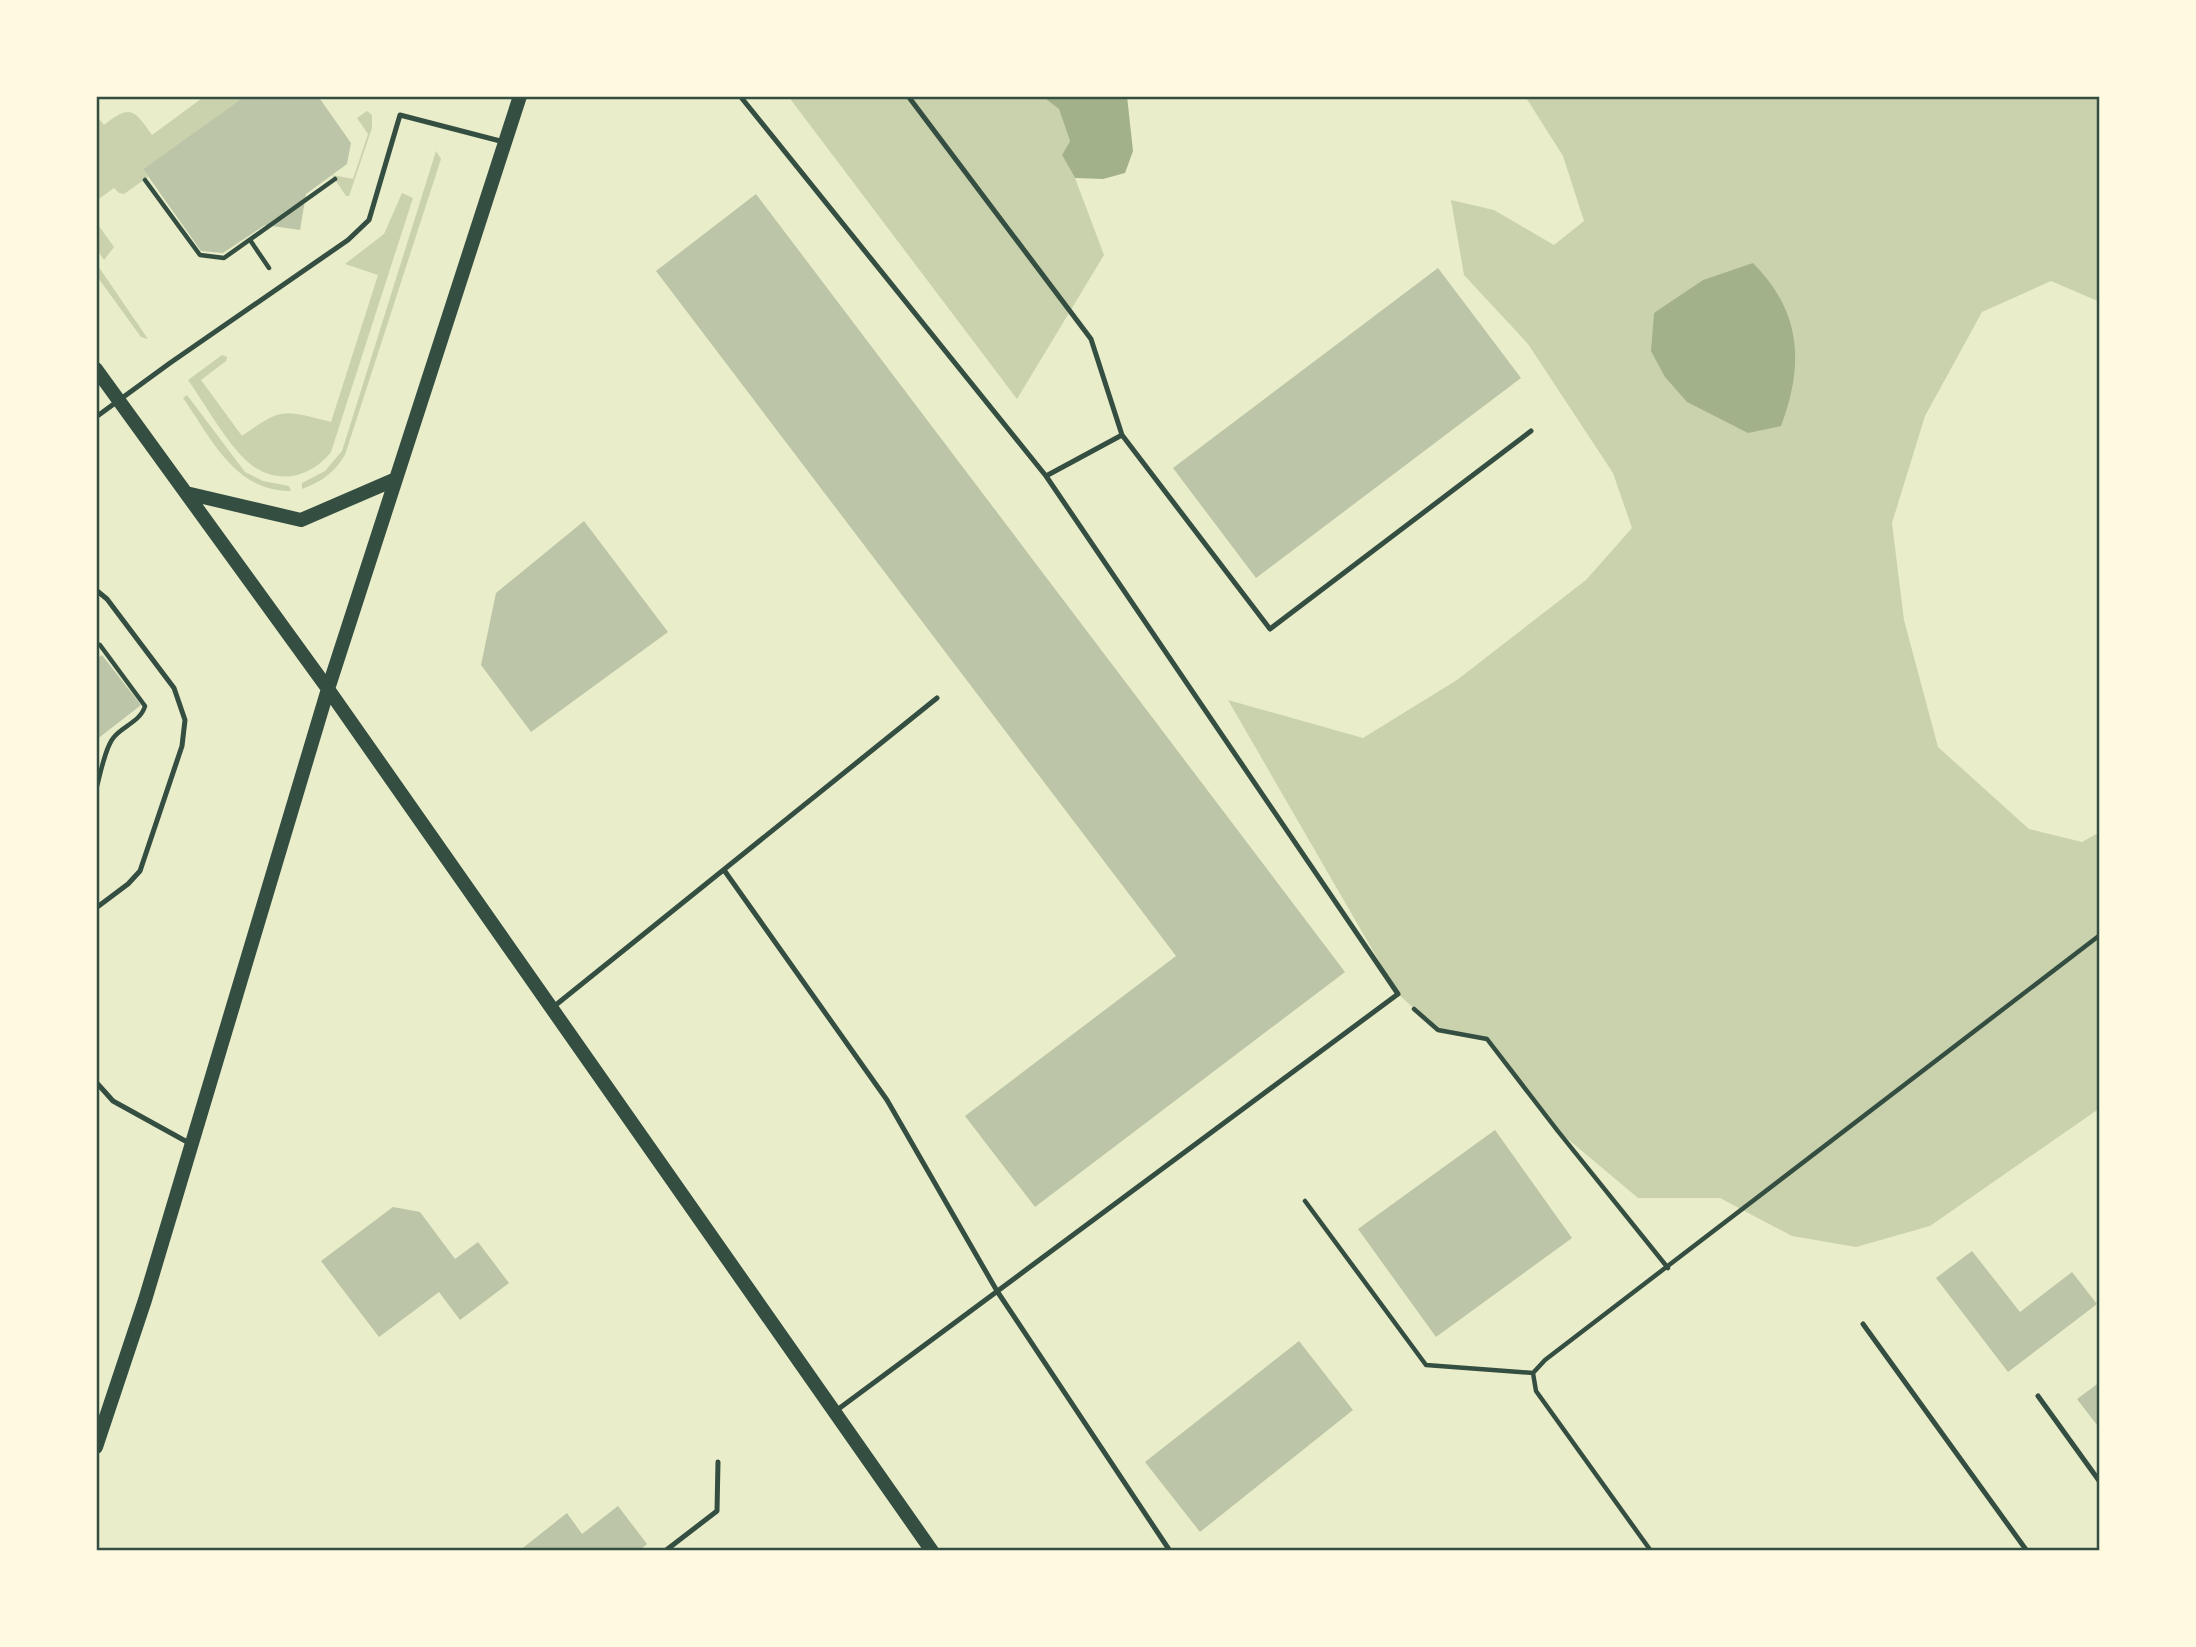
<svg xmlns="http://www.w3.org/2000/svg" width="2196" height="1647" viewBox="0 0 2196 1647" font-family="Arial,sans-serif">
<rect width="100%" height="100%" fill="#e9edc9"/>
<path fill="#cad2ad" d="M 205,96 L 245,96 L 143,169 L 148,177 L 124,194 L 119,193 L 114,188 L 96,201 L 96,115 L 104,125 C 130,104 134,109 152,135 Z
M 788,96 L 1042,96 L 1059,108 L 1070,141 L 1062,155 L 1075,178 L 1104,255 L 1017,399 Z
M 1525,96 L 2100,96 L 2100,302 L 2051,281 L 1982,312 L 1925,416 L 1892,523 L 1904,620 L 1938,747 L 2029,829 L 2082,842 L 2100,832 L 2100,1108 L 1930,1226 L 1856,1247 L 1792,1236 L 1720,1198 L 1638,1198 L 1557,1130 L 1488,1039 L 1438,1030 L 1398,994 L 1228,700 L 1363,738 L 1457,680 L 1586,580 L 1632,528 L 1613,473 L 1528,344 L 1464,275 L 1451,200 L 1494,210 L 1554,245 L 1584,221 L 1563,156 Z
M 367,111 L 372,115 L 372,128 L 349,196 L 346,196 L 332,175 L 353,179 L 368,134 L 357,118 Z
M 436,151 L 441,159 L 345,455 C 334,473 321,482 302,489 L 302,483 L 325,471 L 342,451 Z
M 402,193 L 413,198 L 331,452 C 311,478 276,486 249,463 C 227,444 205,404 188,380 L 222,355 L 227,357 L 226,361 L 201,380 L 242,436 C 282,407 284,410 331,422 L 378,275 L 345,264 L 384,234 Z
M 96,222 L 114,247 L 104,260 L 96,248 Z
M 96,263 L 148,339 L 141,337 L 96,275 Z
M 187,395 L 245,472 L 263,481 L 289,486 L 291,491 C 234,491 212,439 183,398 Z"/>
<path fill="#a3b18a" d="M 1042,96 L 1127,96 L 1133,151 L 1125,173 L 1103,179 L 1075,178 L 1062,155 L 1070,141 L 1059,109 Z
M 1753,263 C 1802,312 1804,365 1781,426 L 1748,433 L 1687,402 L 1665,377 L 1651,351 L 1654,313 L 1703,280 Z"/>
<path fill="#bcc5a7" d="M 245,96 L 318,96 L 351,143 L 347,164 L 306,194 L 300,230 L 265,225 L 223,253 L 201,251 L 143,169 Z
M 756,194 L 1345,972 L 1035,1207 L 965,1116 L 1176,956 L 656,271 Z
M 1438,268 L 1521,378 L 1256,578 L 1173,468 Z
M 584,521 L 668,632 L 531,732 L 481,665 L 496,593 Z
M 102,655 L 141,705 L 96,740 L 96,659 Z
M 1495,1130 L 1572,1238 L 1436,1337 L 1358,1229 Z
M 393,1207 L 420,1212 L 455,1259 L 478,1242 L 509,1283 L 460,1320 L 439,1292 L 379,1337 L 321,1261 Z
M 1972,1251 L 2020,1312 L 2072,1272 L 2097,1304 L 2008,1372 L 1936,1278 Z
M 1299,1341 L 1353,1410 L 1200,1532 L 1145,1462 Z
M 2100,1382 L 2100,1429 L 2077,1399 Z
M 618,1506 L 647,1544 L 639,1551 L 519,1551 L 567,1513 L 582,1534 Z"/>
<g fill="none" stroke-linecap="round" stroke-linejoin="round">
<path stroke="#344e41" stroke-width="4.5" d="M 145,180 L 200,255 L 224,258 L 335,179
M 250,240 L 269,268
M 96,644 L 100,645 L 145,706 C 141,721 123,726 114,737 C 105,747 100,776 96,790
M 1414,1009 L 1438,1030 L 1487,1039 L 1557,1130 L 1668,1268
M 1305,1201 L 1426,1365 L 1533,1373
M 1651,1551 L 1536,1391 L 1533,1373 L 1545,1360 L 2100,935"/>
<path stroke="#344e41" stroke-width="5" d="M 740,96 L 1046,476 L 1398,994 L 837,1410
M 908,96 L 1091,339 L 1122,435 L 1270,629 L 1531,431
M 96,417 L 170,363 L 348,240 L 369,220 L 400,115 L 504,142
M 1046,476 L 1122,435
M 96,590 L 107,599 L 174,688 L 185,720 L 182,746 L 140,871 L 128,884 L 96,908
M 724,870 L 887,1100 L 997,1291 L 1170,1551
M 552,1008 L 937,698
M 96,1082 L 113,1101 L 189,1143
M 1863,1324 L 2027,1551
M 2038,1396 L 2100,1482
M 665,1551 L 717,1511 L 718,1462"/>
<path stroke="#344e41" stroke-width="14" d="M 96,369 L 328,689 L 932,1551
M 186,493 L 301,520 L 396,479
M 96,1447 L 145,1300 L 328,689 L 520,96"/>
</g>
<rect width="2196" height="1647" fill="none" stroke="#fefae0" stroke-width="196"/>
<rect x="98" y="98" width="2000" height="1451" fill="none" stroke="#344e41" stroke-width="2.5"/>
</svg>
